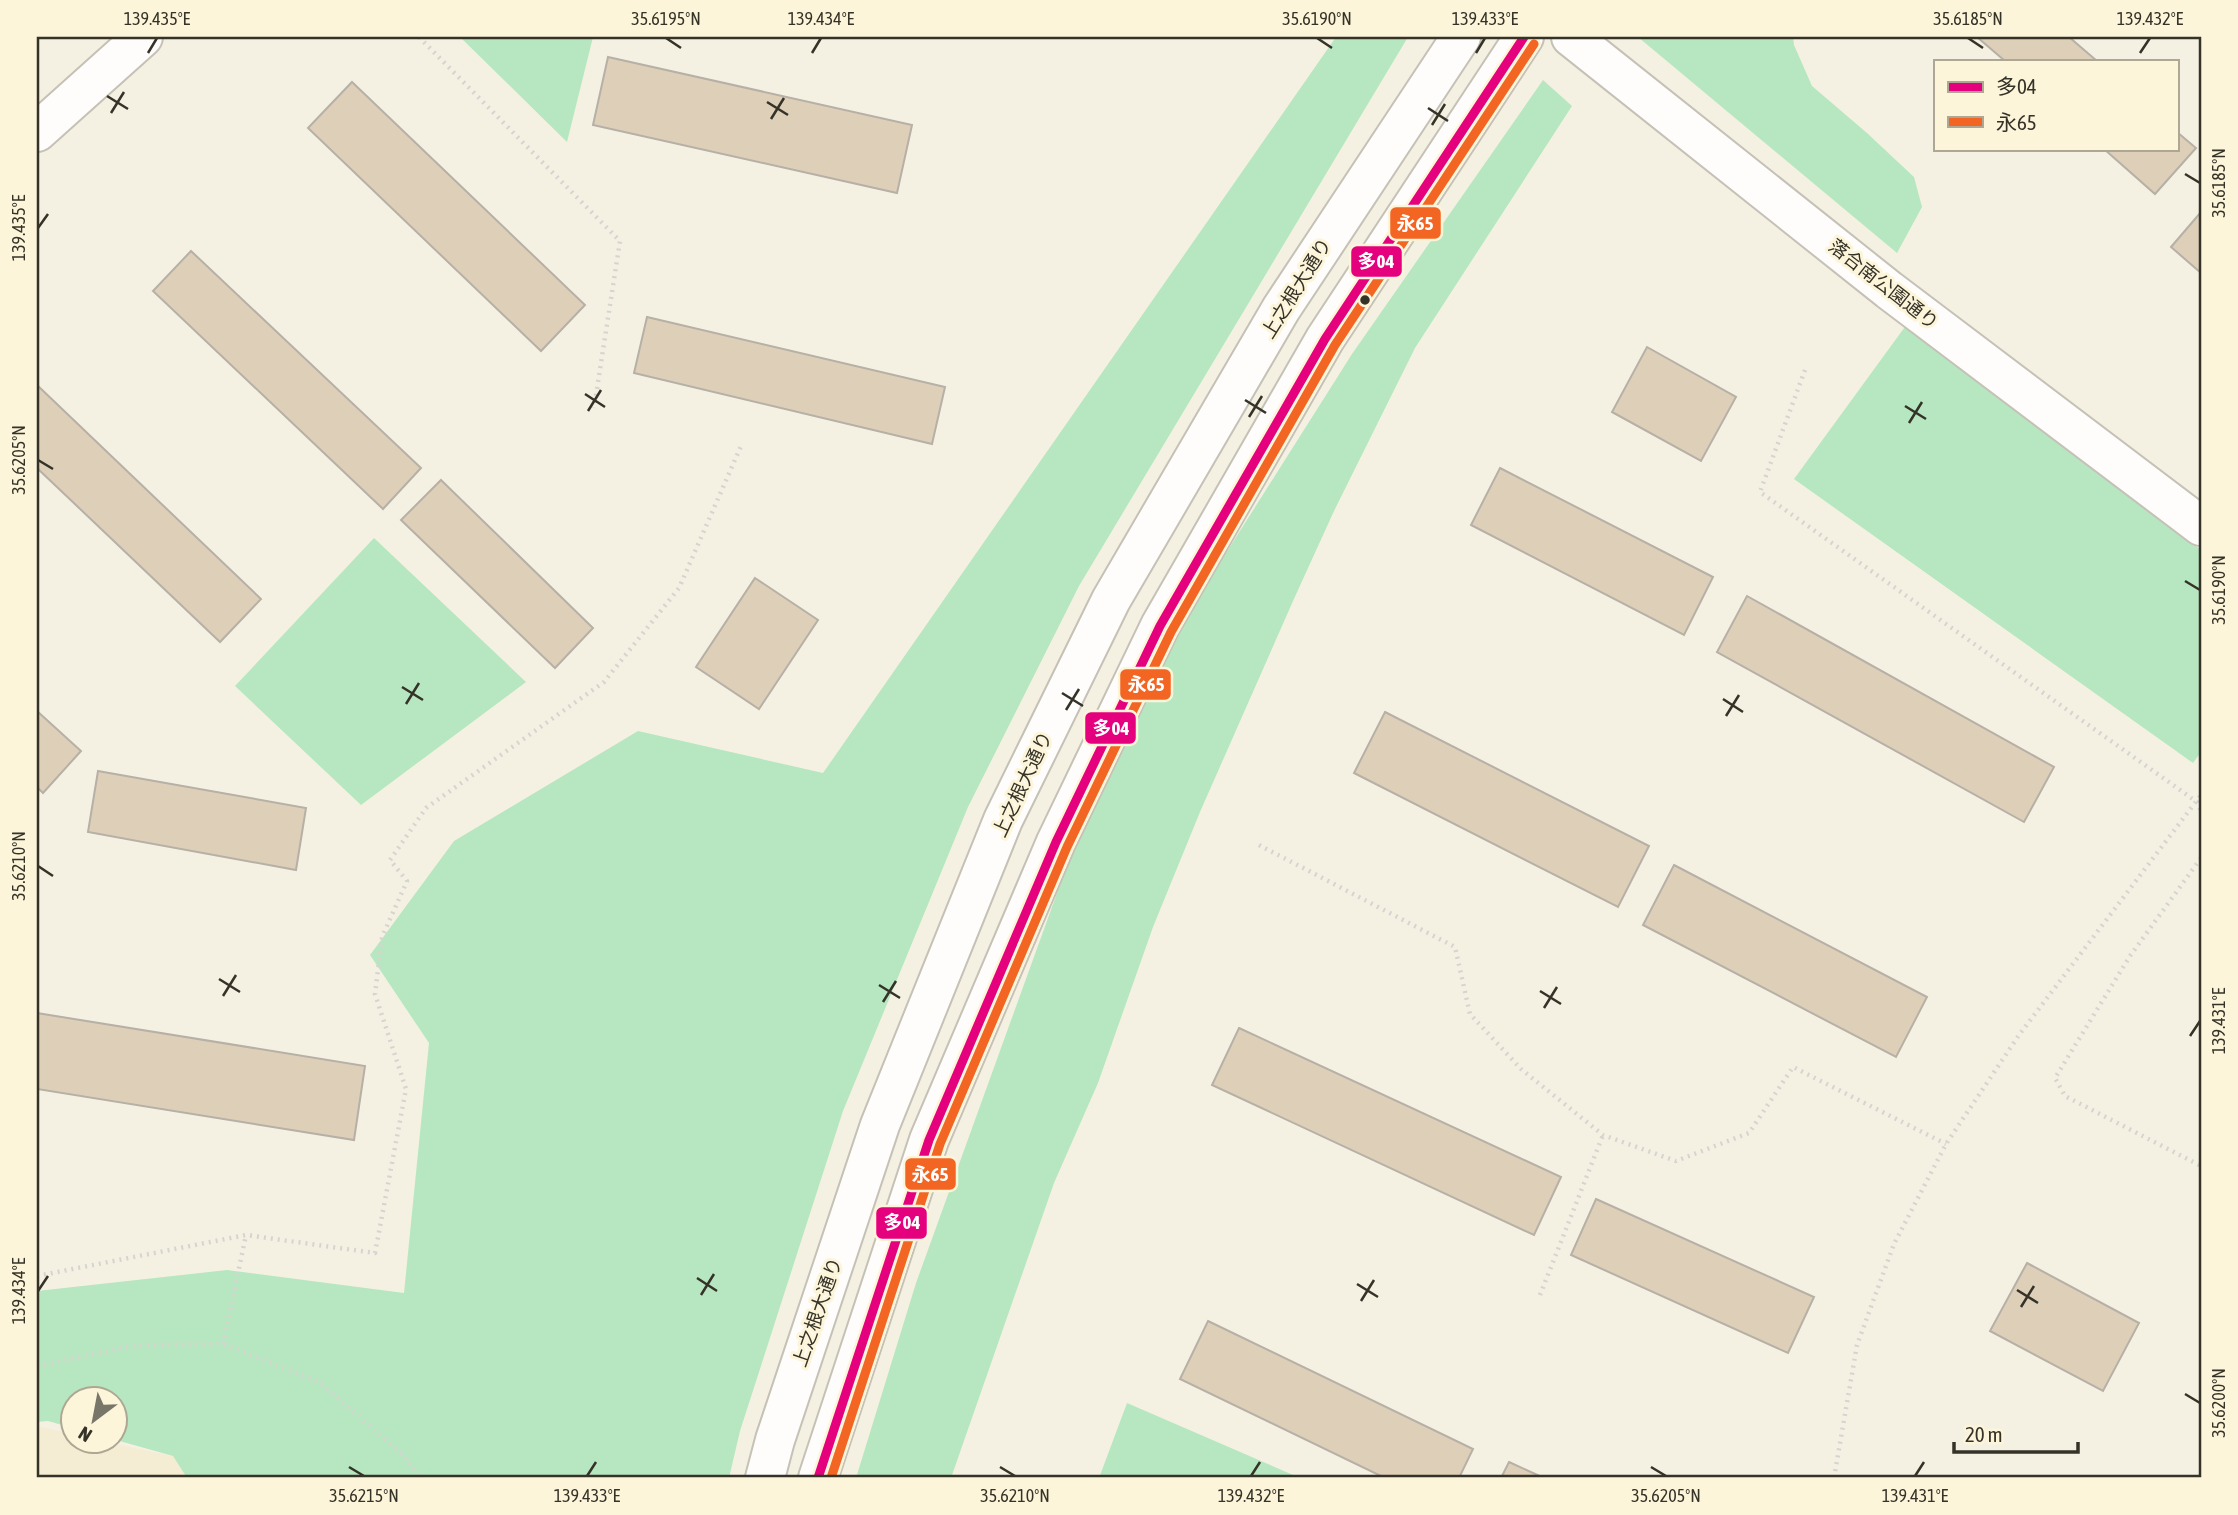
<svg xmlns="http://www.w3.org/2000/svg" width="2238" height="1515" viewBox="0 0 2238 1515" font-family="'Asap Condensed','Noto Sans JP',sans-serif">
<rect width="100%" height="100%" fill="#f5f1e2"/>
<path fill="#f4edd4" d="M 37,1426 L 73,1434 L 74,1442 L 106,1442 L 173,1456 L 187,1478 L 37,1478 Z"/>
<path fill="#b6e7c0" d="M 460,37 L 593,37 L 567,142 Z
M 1336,37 L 1408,37 L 1079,586 L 968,807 L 843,1111 L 740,1431 L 729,1478 L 187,1478 L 173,1456 L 116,1440 L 116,1400 L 74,1400 L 73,1428 L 48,1421 L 37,1422 L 37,1291 L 227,1270 L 404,1293 L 429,1043 L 370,955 L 454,841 L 638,731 L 823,773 Z
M 1638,37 L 1793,37 L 1794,45 L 1812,86 L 1867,133 L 1914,177 L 1922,207 L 1897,253 Z
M 1543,80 L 1572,106 L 1415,348 L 1334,511 L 1293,601 L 1200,812 L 1153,927 L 1098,1083 L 1054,1183 L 951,1478 L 856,1478 L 916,1283 L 1073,849 L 1174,635 L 1352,354 Z
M 1907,324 L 2201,550 L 2201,752 L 2193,763 L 1794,479 Z
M 374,538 L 526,682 L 361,805 L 235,686 Z
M 1127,1403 L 1300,1478 L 1099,1478 Z"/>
<path fill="#decfb8" stroke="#b6b0a6" stroke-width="2" d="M 1977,37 L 2069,37 L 2097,61 L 2005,61 Z
M 608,57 L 912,125 L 897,193 L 593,125 Z
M 352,82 L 585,305 L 541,351 L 308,128 Z
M 2177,132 L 2196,148 L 2155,194 L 2104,149 L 2177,149 Z
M 2201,212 L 2201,273 L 2171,247 Z
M 191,251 L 421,468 L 383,509 L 153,291 Z
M 647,317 L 945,387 L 932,444 L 634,373 Z
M 1647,347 L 1736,397 L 1701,461 L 1612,412 Z
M 37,385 L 261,599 L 220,642 L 37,468 Z
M 1500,468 L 1713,577 L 1684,635 L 1471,525 Z
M 441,480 L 593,628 L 555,668 L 401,520 Z
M 755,578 L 818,620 L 759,709 L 696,667 Z
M 1747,596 L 2054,767 L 2024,822 L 1717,652 Z
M 37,711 L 81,751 L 43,793 L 37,787 Z
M 1385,712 L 1649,846 L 1618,907 L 1354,773 Z
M 98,771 L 306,808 L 296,870 L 88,832 Z
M 1674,865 L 1927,997 L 1896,1057 L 1643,925 Z
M 37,1013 L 365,1066 L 354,1140 L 37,1089 Z
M 1239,1028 L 1561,1177 L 1534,1235 L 1212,1085 Z
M 1596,1199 L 1814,1297 L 1788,1353 L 1571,1255 Z
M 2027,1263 L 2139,1323 L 2103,1391 L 1990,1331 Z
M 1208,1321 L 1473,1449 L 1459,1478 L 1385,1478 L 1180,1379 Z
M 1509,1462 L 1544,1478 L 1501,1478 Z"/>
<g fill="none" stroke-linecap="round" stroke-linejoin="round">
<defs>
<path id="minor" d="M 1571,37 L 1889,290 L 2201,526
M 37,132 L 143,37
M 765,1478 L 775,1440 L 880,1125 L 1003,820 L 1111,600 L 1281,309 L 1461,37
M 818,1478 L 929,1140 L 1056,842 L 1160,626 L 1325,339 L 1524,37"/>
</defs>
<use href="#minor" stroke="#c5c1b6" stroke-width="42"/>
<path stroke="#d6d4d0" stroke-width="4.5" stroke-dasharray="2 5" stroke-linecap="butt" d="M 419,37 L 620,241 L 594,408
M 1805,370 L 1760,492 L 2197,802 L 2201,811
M 1259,845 L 1455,947 L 1470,1014 L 1521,1069 L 1603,1135 L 1676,1161 L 1749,1133 L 1793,1067 L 1946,1144
M 2201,858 L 2130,956 L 2055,1078 L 2065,1096 L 2201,1166
M 37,1276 L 246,1235 L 375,1253 L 406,1089 L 375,994 L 382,937 L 407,881 L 390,860 L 426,808 L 604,682 L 679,588 L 741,446
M 1540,1295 L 1603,1135
M 223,1344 L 246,1235
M 37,1366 L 136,1345 L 223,1344 L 319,1382 L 403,1455 L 421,1478
M 1834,1478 L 1857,1345 L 1894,1244 L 1946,1144 L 2019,1035 L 2201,795"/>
<use href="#minor" stroke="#fefdfb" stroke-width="38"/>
<defs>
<path id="bus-1" d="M 818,1478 L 929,1140 L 1056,842 L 1160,626 L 1325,339 L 1524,37"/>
<path id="bus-2" d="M 831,1478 L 940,1144 L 1067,847 L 1171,632 L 1335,345 L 1534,44"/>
</defs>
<use href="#bus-1" stroke="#fdf5da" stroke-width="14"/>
<use href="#bus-2" stroke="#fdf5da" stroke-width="14"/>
<use href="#bus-1" stroke="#e5007d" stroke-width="9"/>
<use href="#bus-2" stroke="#f26522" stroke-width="9"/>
</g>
<path fill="none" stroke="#353228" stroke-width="2.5" d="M 666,38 L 681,48M 1317,38 L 1332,48M 1968,38 L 1983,48M 148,53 L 157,38M 812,53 L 821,38M 1476,53 L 1485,38M 2140,53 L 2150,38M 107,96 L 128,109M 767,102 L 788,115M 1428,108 L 1448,121M 111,113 L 124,92M 771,119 L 784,98M 1432,125 L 1445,104M 2185,174 L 2200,183M 38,228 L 48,214M 585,394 L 605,407M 1245,400 L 1266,413M 1905,406 L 1926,419M 588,411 L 601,390M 1249,417 L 1262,396M 1909,423 L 1922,402M 38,460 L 53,469M 2185,581 L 2200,590M 402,687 L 423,700M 1062,693 L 1083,706M 1723,699 L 1743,712M 406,704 L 419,683M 1066,710 L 1079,689M 1726,716 L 1739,695M 38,866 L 53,876M 219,979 L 240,992M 879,985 L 900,998M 1540,991 L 1561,1004M 223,996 L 236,975M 883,1002 L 896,981M 1544,1008 L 1557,987M 2190,1036 L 2200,1021M 697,1278 L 717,1291M 1357,1284 L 1378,1297M 2017,1290 L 2038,1303M 38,1291 L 48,1276M 701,1295 L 714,1274M 1361,1301 L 1374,1280M 2021,1307 L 2034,1286M 2185,1394 L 2200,1403M 349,1467 L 364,1476M 1000,1467 L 1015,1476M 1651,1467 L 1666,1476M 587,1476 L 596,1462M 1251,1476 L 1260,1462M 1915,1476 L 1924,1462"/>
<circle fill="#353228" stroke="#fdf5da" stroke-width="2.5" cx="1365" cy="300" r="6"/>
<g text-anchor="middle" stroke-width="6" stroke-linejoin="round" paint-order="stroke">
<g font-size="19" fill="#353228" stroke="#fdf5da">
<text transform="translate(1884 284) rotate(38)" y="7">落合南公園通り</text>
<text transform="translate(1296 288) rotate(-58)" y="7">上之根大通り</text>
<text transform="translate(1022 784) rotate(-65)" y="7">上之根大通り</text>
<text transform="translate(817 1312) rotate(-71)" y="7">上之根大通り</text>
</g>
</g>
<g stroke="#fdf5da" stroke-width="2.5">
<rect x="1389" y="206" width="53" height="34" rx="7" fill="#f26522"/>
<rect x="1350" y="245" width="53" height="33" rx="7" fill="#e5007d"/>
<rect x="1119" y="668" width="53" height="33" rx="7" fill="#f26522"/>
<rect x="1084" y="711" width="53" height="34" rx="7" fill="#e5007d"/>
<rect x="904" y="1157" width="53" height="34" rx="7" fill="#f26522"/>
<rect x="875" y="1206" width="53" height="34" rx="7" fill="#e5007d"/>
</g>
<g font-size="19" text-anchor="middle" font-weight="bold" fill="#fff">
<text x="1415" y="230">永65</text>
<text x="1376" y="268">多04</text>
<text x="1146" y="691">永65</text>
<text x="1111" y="735">多04</text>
<text x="930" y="1181">永65</text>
<text x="902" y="1229">多04</text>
</g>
<rect width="2238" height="1515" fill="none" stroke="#fdf5da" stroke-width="77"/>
<rect x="1934" y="60" width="245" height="91" fill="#fdf5da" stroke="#ada793" stroke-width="2"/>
<rect x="1948" y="82" width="35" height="10" fill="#e5007d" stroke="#ada793" stroke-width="2"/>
<text x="1996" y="94" font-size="21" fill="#353228">多04</text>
<rect x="1948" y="117" width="35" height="10" fill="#f26522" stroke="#ada793" stroke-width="2"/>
<text x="1996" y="130" font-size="21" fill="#353228">永65</text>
<g transform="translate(94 1420) rotate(212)"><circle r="33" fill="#fdf5da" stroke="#ada793" stroke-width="2"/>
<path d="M0-5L12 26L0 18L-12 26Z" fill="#787569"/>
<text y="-10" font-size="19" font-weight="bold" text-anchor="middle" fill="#353228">N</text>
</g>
<path d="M1954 1442v10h124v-10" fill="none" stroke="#353228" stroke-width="3.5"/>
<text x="1965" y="1442" font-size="21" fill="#353228" stroke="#fdf5da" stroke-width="5" paint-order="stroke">20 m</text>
<rect x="38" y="38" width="2162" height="1438" fill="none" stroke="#353228" stroke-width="2.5"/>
<g font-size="18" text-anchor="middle" fill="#353228">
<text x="157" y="25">139.435°E</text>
<text x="666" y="25">35.6195°N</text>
<text x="821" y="25">139.434°E</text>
<text x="1317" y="25">35.6190°N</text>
<text x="1485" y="25">139.433°E</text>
<text x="1968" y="25">35.6185°N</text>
<text x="2150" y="25">139.432°E</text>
<text transform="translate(2219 183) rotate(-90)" y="6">35.6185°N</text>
<text transform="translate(19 228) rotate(-90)" y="6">139.435°E</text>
<text transform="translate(19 460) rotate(-90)" y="6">35.6205°N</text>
<text transform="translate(2219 590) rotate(-90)" y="6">35.6190°N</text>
<text transform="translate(19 866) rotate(-90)" y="6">35.6210°N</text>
<text transform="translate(2219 1021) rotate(-90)" y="6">139.431°E</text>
<text transform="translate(19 1291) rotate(-90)" y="6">139.434°E</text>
<text transform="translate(2219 1403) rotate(-90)" y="6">35.6200°N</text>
<text x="364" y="1502">35.6215°N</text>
<text x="587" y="1502">139.433°E</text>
<text x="1015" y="1502">35.6210°N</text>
<text x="1251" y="1502">139.432°E</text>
<text x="1666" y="1502">35.6205°N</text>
<text x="1915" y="1502">139.431°E</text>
</g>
</svg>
